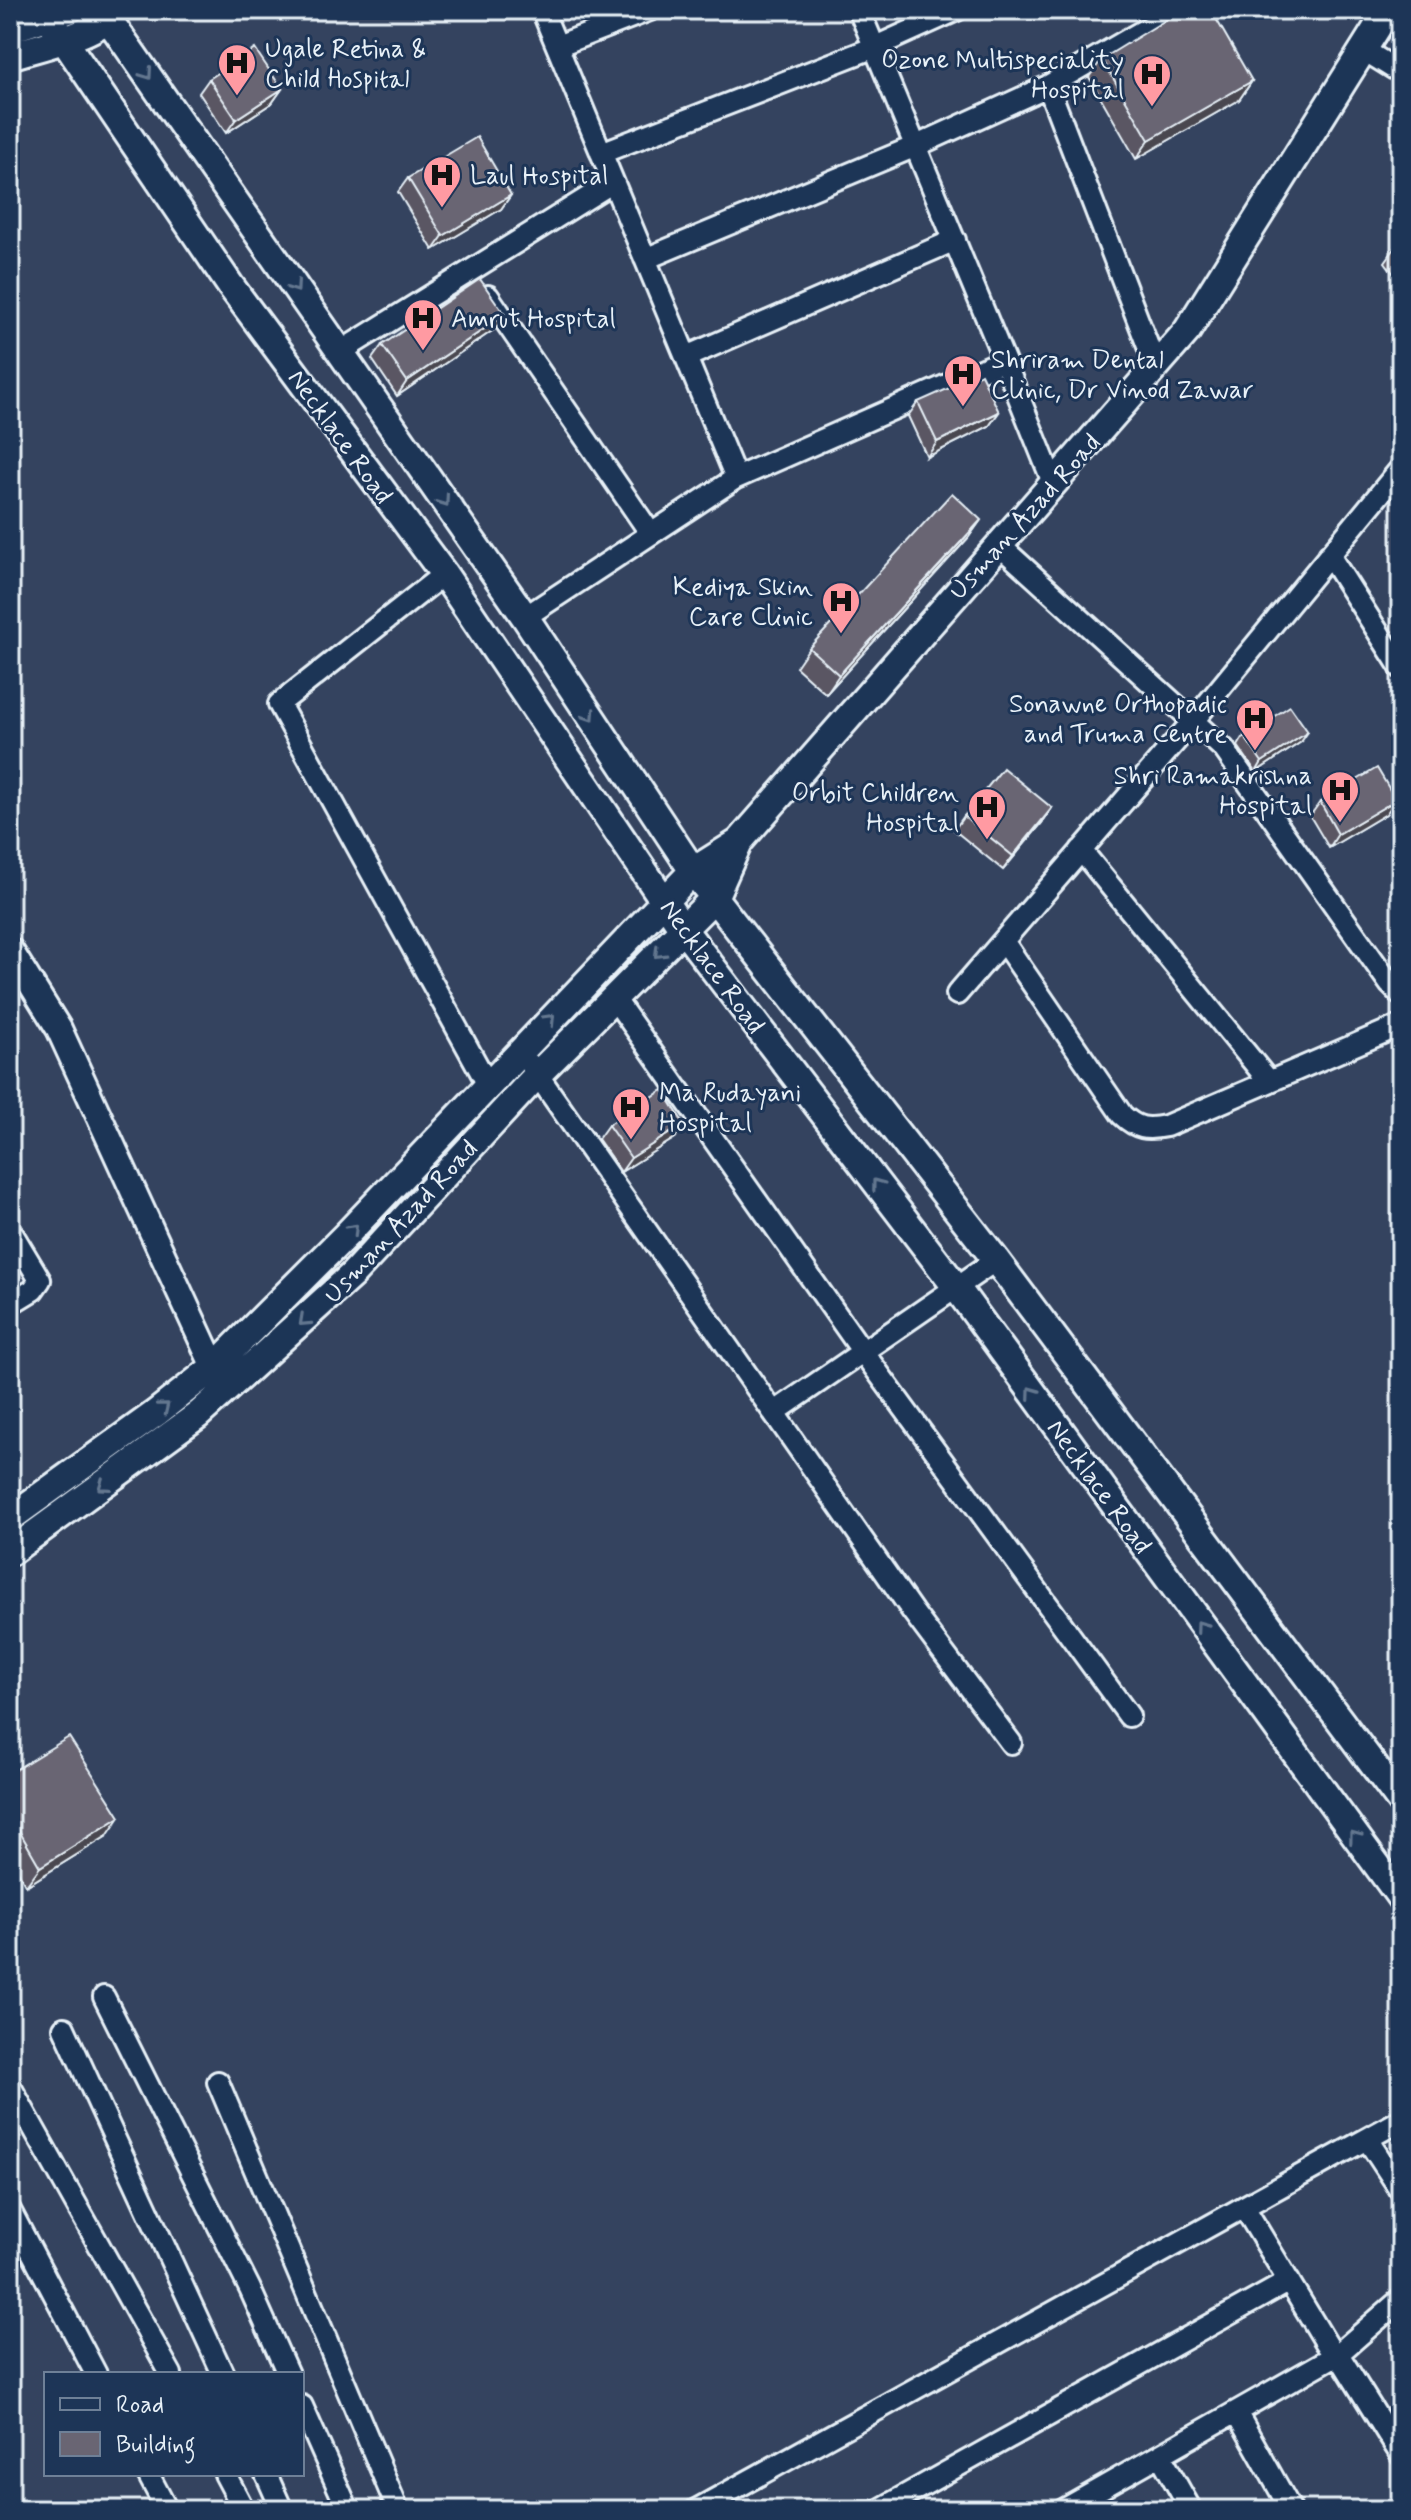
<svg xmlns="http://www.w3.org/2000/svg" width="1411" height="2520" viewBox="0 0 1411 2520" font-family="Mynerve,sans-serif">
<rect width="100%" height="100%" fill="#34435f"/>
<filter id="ink" filterUnits="userSpaceOnUse"><feTurbulence type="fractalNoise" baseFrequency=".0125" numOctaves="2"/><feDisplacementMap in="SourceGraphic" scale="16" xChannelSelector="R" yChannelSelector="G"/><feConvolveMatrix kernelMatrix="1 2 1 2 8 2 1 2 1" color-interpolation-filters="sRGB"/></filter>
<g filter="url(#ink)">
<g fill="none" stroke-linecap="round" stroke-linejoin="round">
<defs>
<path id="minor" d="M 859,10 L 1004,360
M 557,46 L 650,10
M 1364,50 L 1401,73
M 1048,86 L 1179,10
M 601,153 L 875,47 L 957,10
M 645,259 L 916,146 L 1048,86 L 1156,367
M 488,296 L 651,534
M 340,352 L 613,182
M 686,357 L 955,240
M 736,478 L 1004,360 L 1054,485
M 998,544 L 1224,749 L 1390,984 L 1401,995
M 1329,555 L 1401,668
M 444,574 L 279,704 L 488,1085
M 525,617 L 736,478 L 542,10
M 1081,850 L 1268,1080
M 1003,941 L 1122,1115 C 1137,1129 1147,1130 1166,1126 L 1401,1025
M 957,994 L 1194,720 L 1401,468
M 614,998 L 863,1352 L 1129,1716
M 530,1064 L 913,1612 L 1011,1743
M 10,1304 L 33,1290 L 40,1280 L 13,1235
M 775,1412 L 996,1260
M 104,1997 L 250,2289 L 288,2374
M 64,2028 L 223,2374
M 218,2082 L 398,2510
M 10,2086 L 171,2374
M 1367,2139 L 1401,2191
M 1244,2207 L 1334,2356
M 10,2210 L 96,2374
M 1338,2354 L 1401,2455
M 302,2406 L 348,2510
M 1236,2412 L 1291,2510
M 1160,2455 L 1191,2510
M 148,2474 L 167,2510
M 225,2474 L 244,2510
M 266,2474 L 282,2510
M 696,2510 L 1401,2120
M 879,2510 L 1289,2281
M 1063,2510 L 1338,2354 L 1401,2299"/>
<path id="tertiary" d="M 10,950 L 59,1029 L 214,1367"/>
<path id="secondary" d="M 102,10 L 525,617 L 693,871 L 996,1260 L 1401,1802
M 49,18 L 230,285 L 444,574 L 683,929 L 956,1287 L 1401,1898
M 10,29 L 69,10
M 10,56 C 42,45 94,37 117,10
M 10,1518 L 156,1413 L 214,1367 L 347,1234 L 693,871 L 739,842 L 1187,331 L 1388,10
M 10,1552 L 198,1415 L 352,1275 L 538,1074 L 714,898 L 739,842"/>
</defs>
<use href="#minor" stroke="#e8f1f8" stroke-width="26"/>
<use href="#tertiary" stroke="#e8f1f8" stroke-width="30"/>
<use href="#secondary" stroke="#e8f1f8" stroke-width="32"/>
<use href="#minor" stroke="#1d3557" stroke-width="20"/>
<use href="#tertiary" stroke="#1d3557" stroke-width="24"/>
<use href="#secondary" stroke="#1d3557" stroke-width="26"/>
</g>
<path fill="#5a5763" stroke="#e8f1f8" stroke-width="2" d="M 1102,59 L 1252,81 L 1239,100 L 1136,159 L 1089,77 Z
M 209,79 L 282,89 L 272,103 L 226,133 L 199,93 Z
M 408,178 L 511,195 L 501,209 L 433,250 L 398,192 Z
M 1401,243 L 1401,284 L 1385,262 L 1395,248 Z
M 495,329 L 397,396 L 372,359 L 382,345 Z
M 918,402 L 999,412 L 989,426 L 927,457 L 908,416 Z
M 981,520 L 968,538 L 826,694 L 796,667 L 809,648 Z
M 1244,736 L 1301,742 L 1256,772 L 1238,746 Z
M 1320,802 L 1386,814 L 1329,848 L 1310,816 Z
M 1052,808 L 1042,823 L 1003,870 L 954,830 L 964,816 Z
M 608,1125 L 675,1138 L 621,1172 L 598,1139 Z
M 10,1773 L 107,1836 L 26,1886 L 10,1857 Z"/>
<path fill="#4a4750" stroke="#e8f1f8" stroke-width="2" d="M 1252,81 L 1239,100 L 1136,159 L 1149,140 Z
M 282,89 L 272,103 L 226,133 L 236,119 Z
M 511,195 L 501,209 L 433,250 L 443,236 Z
M 505,315 L 495,329 L 397,396 L 407,381 Z
M 999,412 L 989,426 L 927,457 L 937,442 Z
M 981,520 L 968,538 L 826,694 L 839,675 Z
M 1308,732 L 1301,742 L 1256,772 L 1262,762 Z
M 1396,800 L 1386,814 L 1329,848 L 1338,834 Z
M 1052,808 L 1042,823 L 1003,870 L 1013,856 Z
M 684,1124 L 675,1138 L 621,1172 L 631,1158 Z
M 120,1817 L 107,1836 L 26,1886 L 40,1867 Z"/>
<path fill="#696573" stroke="#e8f1f8" stroke-width="2" d="M 1182,10 L 1211,10 L 1252,81 L 1149,140 L 1102,59 Z
M 255,49 L 282,89 L 236,119 L 209,79 Z
M 477,137 L 511,195 L 443,236 L 408,178 Z
M 1401,243 L 1401,256 L 1395,248 Z
M 480,279 L 505,315 L 407,381 L 382,345 Z
M 981,374 L 999,412 L 937,442 L 918,402 Z
M 952,493 L 981,520 L 839,675 L 809,648 Z
M 1290,706 L 1308,732 L 1262,762 L 1244,736 Z
M 1003,768 L 1052,808 L 1013,856 L 964,816 Z
M 1377,768 L 1396,800 L 1338,834 L 1320,802 Z
M 663,1090 L 684,1124 L 631,1158 L 608,1125 Z
M 69,1737 L 120,1817 L 40,1867 L 10,1815 L 10,1773 Z"/>
<defs><path id="oneway-chevron" d="M-2-3.5L2.5 0L-2 3.5" fill="none" stroke-width="1.6" stroke-linecap="round" stroke-linejoin="round" transform="scale(2)"/></defs>
<g stroke="#64778f">
<use href="#oneway-chevron" transform="translate(147 74) rotate(55)"/>
<use href="#oneway-chevron" transform="translate(295 287) rotate(55)"/>
<use href="#oneway-chevron" transform="translate(444 501) rotate(55)"/>
<use href="#oneway-chevron" transform="translate(590 716) rotate(57)"/>
<use href="#oneway-chevron" transform="translate(659 953) rotate(135)"/>
<use href="#oneway-chevron" transform="translate(550 1019) rotate(-46)"/>
<use href="#oneway-chevron" transform="translate(877 1184) rotate(-127)"/>
<use href="#oneway-chevron" transform="translate(353 1229) rotate(-46)"/>
<use href="#oneway-chevron" transform="translate(304 1321) rotate(137)"/>
<use href="#oneway-chevron" transform="translate(1032 1392) rotate(-126)"/>
<use href="#oneway-chevron" transform="translate(164 1407) rotate(-39)"/>
<use href="#oneway-chevron" transform="translate(103 1486) rotate(145)"/>
<use href="#oneway-chevron" transform="translate(1201 1626) rotate(-126)"/>
<use href="#oneway-chevron" transform="translate(1354 1836) rotate(-127)"/>
</g>
</g>
<defs>
<symbol id="hospital-pin" viewBox="-11 -11 22 30"><path d="M0 17L-7.5 6A9.5 9.5 0 1 1 7.5 6Z" fill="#ff9aa2" stroke="#1d3557"/><path d="M-5-5h3v3.5h4V-5h3V5h-3V1.5h-4V5h-3Z" fill="#111"/></symbol>
</defs>
<g fill-rule="evenodd">
<use href="#hospital-pin" x="215" y="41" width="44" height="60"/>
<use href="#hospital-pin" x="1130" y="52" width="44" height="60"/>
<use href="#hospital-pin" x="420" y="153" width="44" height="60"/>
<use href="#hospital-pin" x="401" y="296" width="44" height="60"/>
<use href="#hospital-pin" x="941" y="352" width="44" height="60"/>
<use href="#hospital-pin" x="819" y="579" width="44" height="60"/>
<use href="#hospital-pin" x="1233" y="696" width="44" height="60"/>
<use href="#hospital-pin" x="1318" y="768" width="44" height="60"/>
<use href="#hospital-pin" x="965" y="785" width="44" height="60"/>
<use href="#hospital-pin" x="609" y="1085" width="44" height="60"/>
</g>
<g text-anchor="middle" stroke-width="6" stroke-linejoin="round" paint-order="stroke">
<g font-size="26" fill="#e8f1f8" stroke="#1d3557" text-anchor="start">
<text x="265" y="57">Ugale Retina &amp;<tspan x="265" dy="30">Child Hospital</tspan></text>
<text x="1124" y="68" text-anchor="end">Ozone Multispeciality<tspan x="1124" dy="30">Hospital</tspan></text>
<text x="470" y="184">Laul Hospital</text>
<text x="451" y="327">Amrut Hospital</text>
<text x="991" y="368">Shriram Dental<tspan x="991" dy="30">Clinic, Dr Vinod Zawar</tspan></text>
<text x="813" y="595" text-anchor="end">Kediya Skin<tspan x="813" dy="30">Care Clinic</tspan></text>
<text x="1227" y="712" text-anchor="end">Sonawne Orthopadic<tspan x="1227" dy="30">and Truma Centre</tspan></text>
<text x="1312" y="784" text-anchor="end">Shri Ramakrishna<tspan x="1312" dy="30">Hospital</tspan></text>
<text x="959" y="801" text-anchor="end">Orbit Children<tspan x="959" dy="30">Hospital</tspan></text>
<text x="659" y="1101">Ma Rudayani<tspan x="659" dy="30">Hospital</tspan></text>
</g>
<g font-size="26" fill="#e8f1f8" stroke="#1d3557">
<text transform="translate(341 436) rotate(54)" y="9">Necklace Road</text>
<text transform="translate(1024 516) rotate(-48)" y="9">Usman Azad Road</text>
<text transform="translate(713 966) rotate(54)" y="9">Necklace Road</text>
<text transform="translate(400 1221) rotate(-47)" y="9">Usman Azad Road</text>
<text transform="translate(1100 1486) rotate(54)" y="9">Necklace Road</text>
</g>
</g>
<rect width="1411" height="2520" fill="none" stroke="#1d3557" stroke-width="40"/>
<rect x="20" y="20" width="1371" height="2480" fill="none" stroke="#e8f1f8" stroke-width="3" filter="url(#ink)"/>
<rect x="44" y="2372" width="260" height="104" fill="#1d3557" stroke="#6e8097" stroke-width="2"/>
<rect x="60" y="2398" width="40" height="12" fill="#1d3557" stroke="#6e8097" stroke-width="2"/>
<text x="116" y="2412" font-size="24" fill="#e8f1f8">Road</text>
<rect x="60" y="2432" width="40" height="24" fill="#696573" stroke="#6e8097" stroke-width="2"/>
<text x="116" y="2452" font-size="24" fill="#e8f1f8">Building</text>
</svg>
